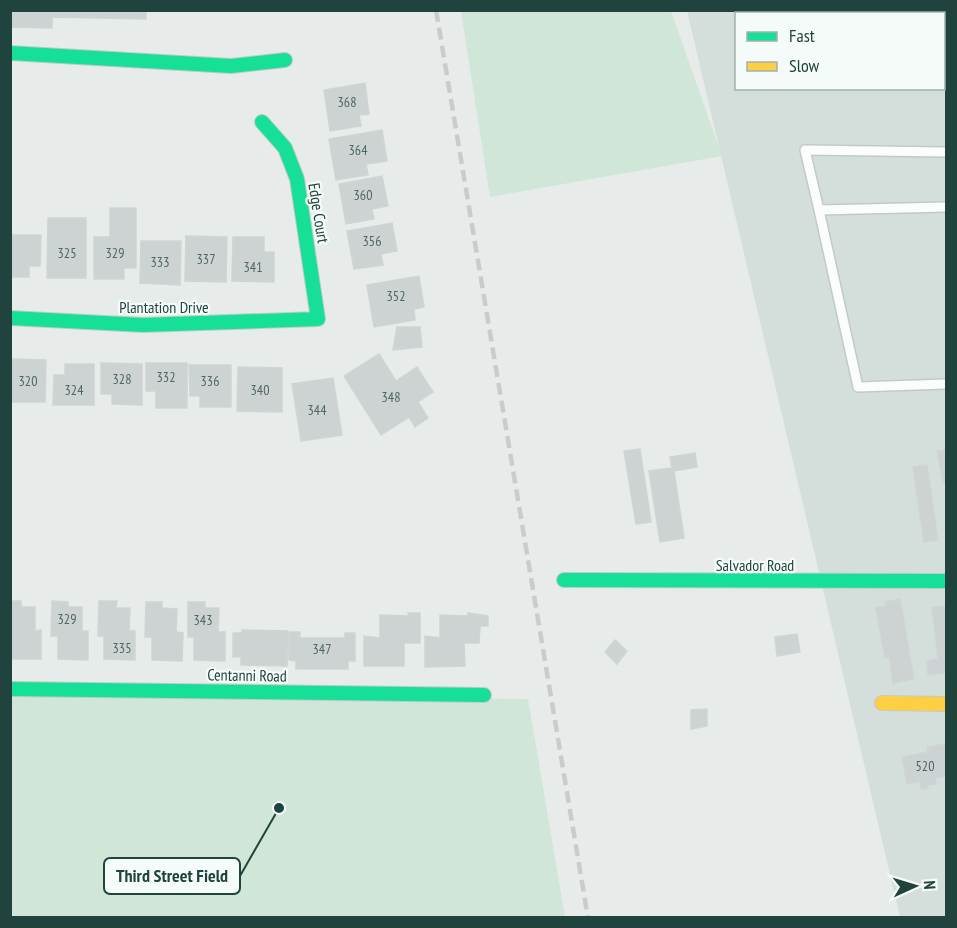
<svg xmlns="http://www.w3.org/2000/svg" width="957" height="928" viewBox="0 0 957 928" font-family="'PT Sans Narrow',sans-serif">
<rect width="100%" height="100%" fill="#e7ecea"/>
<path fill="#d4dfdb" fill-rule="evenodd" d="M 687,11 L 946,11 L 946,917 L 900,917 ZM 736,14 L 944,14 L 944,88 L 736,88 Z"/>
<path fill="#cfe6d8" d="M 461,11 L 671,11 L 722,156 L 490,197 Z
M 11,694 L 528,699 L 565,917 L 11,918 Z"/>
<path fill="#cdd3d2" stroke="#cfd5d3" stroke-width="1.5" d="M 10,10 L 146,10 L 146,19 L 52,17 L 52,28 L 10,27 Z
M 365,83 L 369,114 L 359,115 L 361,126 L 330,131 L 324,90 Z
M 382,130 L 387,161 L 366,164 L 368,175 L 336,180 L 329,139 Z
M 382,176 L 388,206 L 372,209 L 374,219 L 346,224 L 339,184 Z
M 110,208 L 136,208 L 136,268 L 124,268 L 124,279 L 94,279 L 94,237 L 110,237 Z
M 48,218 L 86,218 L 86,278 L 47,278 Z
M 392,223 L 397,251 L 381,254 L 383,265 L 354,269 L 347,231 Z
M 10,235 L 41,235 L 40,266 L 29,266 L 29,277 L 10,277 Z
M 186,236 L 227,237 L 226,282 L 185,281 Z
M 233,237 L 264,237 L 264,252 L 274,252 L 274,282 L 232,281 Z
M 141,241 L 181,241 L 180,285 L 140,283 Z
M 419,276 L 424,307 L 414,309 L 415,320 L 374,327 L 367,285 Z
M 397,327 L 420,327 L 422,347 L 393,350 Z
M 379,354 L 396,381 L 417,367 L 433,392 L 418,402 L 428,418 L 415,427 L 409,417 L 381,435 L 344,376 Z
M 10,359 L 46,360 L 45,402 L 10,402 Z
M 101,363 L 142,364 L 142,405 L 112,404 L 112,394 L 101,394 Z
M 146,363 L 187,363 L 187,408 L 156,408 L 156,391 L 146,391 Z
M 65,364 L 94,364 L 94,405 L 53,405 L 54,375 L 65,375 Z
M 189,365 L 231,365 L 231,407 L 200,407 L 200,396 L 190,396 Z
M 238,367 L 282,368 L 282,412 L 237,411 Z
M 333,378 L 342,435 L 301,441 L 292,384 Z
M 640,449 L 651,522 L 636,524 L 624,451 Z
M 946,450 L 946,482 L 943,483 L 937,451 Z
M 695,453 L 697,467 L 674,471 L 684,538 L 660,542 L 649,471 L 672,468 L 670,457 Z
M 927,465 L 938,540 L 924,542 L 913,467 Z
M 900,599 L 914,679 L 893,683 L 889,657 L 885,658 L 876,608 L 886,606 L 885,602 Z
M 10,601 L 21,601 L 21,607 L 35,607 L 35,631 L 41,630 L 41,659 L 10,659 Z
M 52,601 L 68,602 L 68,607 L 82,607 L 82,631 L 88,631 L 88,660 L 58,659 L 58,636 L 51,636 Z
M 99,601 L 117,601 L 116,608 L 130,608 L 129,631 L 135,631 L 135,660 L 104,659 L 104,636 L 98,636 Z
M 146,602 L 162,602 L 162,608 L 177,609 L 176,632 L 183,633 L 182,661 L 152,660 L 152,637 L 145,637 Z
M 188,602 L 205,602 L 205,608 L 219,608 L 218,632 L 225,632 L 225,661 L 194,660 L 194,637 L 188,637 Z
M 946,606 L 946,673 L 928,675 L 927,661 L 938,659 L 932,608 Z
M 408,613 L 420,613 L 420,643 L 404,643 L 404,666 L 364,666 L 364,636 L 380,638 L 380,615 L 409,616 Z
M 468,613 L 488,616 L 488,626 L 480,626 L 479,643 L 464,643 L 465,666 L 425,667 L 425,636 L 440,638 L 440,615 L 468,616 Z
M 242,630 L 288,631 L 287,666 L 241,665 L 241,657 L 233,657 L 233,633 L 242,633 Z
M 289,632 L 300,632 L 300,638 L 345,638 L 345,633 L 355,633 L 355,661 L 348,661 L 348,669 L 296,669 L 296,661 L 289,660 Z
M 797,634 L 800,652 L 777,656 L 775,637 Z
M 615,640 L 627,651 L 617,664 L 605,652 Z
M 707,709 L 707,726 L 691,729 L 691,710 Z
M 946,744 L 946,776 L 935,778 L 936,784 L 927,785 L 928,788 L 921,789 L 920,781 L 907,784 L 902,757 L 928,752 L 927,747 Z"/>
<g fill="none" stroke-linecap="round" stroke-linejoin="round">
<defs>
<path id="lane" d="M 946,207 L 819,210 L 858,387 L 946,384
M 819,210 L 805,150 L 946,152"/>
<path id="fast" d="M 10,53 L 231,66 L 285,60
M 10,318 L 143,325 L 318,319 L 297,179 L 285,148 L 262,122
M 564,580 L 946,581
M 10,689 L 484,695"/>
<path id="slow" d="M 882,703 L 946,704"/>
</defs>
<use href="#lane" stroke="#c4c9c8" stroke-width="12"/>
<use href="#fast" stroke="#c2cac8" stroke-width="16"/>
<use href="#slow" stroke="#c2cac8" stroke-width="16"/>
<use href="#lane" stroke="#fbfcfc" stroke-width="9"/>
<use href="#fast" stroke="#16e098" stroke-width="14"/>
<use href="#slow" stroke="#ffcf43" stroke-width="14"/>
<path stroke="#c8cdcb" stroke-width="4.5" stroke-dasharray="12 6" stroke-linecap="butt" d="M 436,10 L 588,918"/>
</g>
<g text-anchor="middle" stroke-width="4.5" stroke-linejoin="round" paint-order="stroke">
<g font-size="14" fill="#4d6864">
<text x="347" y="107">368</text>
<text x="358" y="155">364</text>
<text x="363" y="200">360</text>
<text x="372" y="246">356</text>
<text x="67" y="258">325</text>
<text x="115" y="258">329</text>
<text x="206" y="264">337</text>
<text x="160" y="267">333</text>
<text x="253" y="272">341</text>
<text x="396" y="301">352</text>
<text x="166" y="382">332</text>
<text x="122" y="384">328</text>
<text x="28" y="386">320</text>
<text x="210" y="386">336</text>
<text x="74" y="395">324</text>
<text x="260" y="395">340</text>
<text x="391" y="402">348</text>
<text x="317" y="415">344</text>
<text x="67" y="624">329</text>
<text x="203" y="625">343</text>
<text x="122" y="653">335</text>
<text x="322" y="654">347</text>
<text x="925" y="771">520</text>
</g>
<g font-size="16" fill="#21433e" stroke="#f5fbf9">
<text transform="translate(319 213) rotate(81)" y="6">Edge Court</text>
<text x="164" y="313">Plantation Drive</text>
<text x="755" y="571">Salvador Road</text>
<text transform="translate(247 675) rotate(1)" y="6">Centanni Road</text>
</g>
</g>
<path fill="none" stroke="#21433e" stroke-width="2" d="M279 808L240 876"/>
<circle fill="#21433e" stroke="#f5fbf9" stroke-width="2" cx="279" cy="808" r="6"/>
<rect fill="#f5fbf9" stroke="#21433e" stroke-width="2" x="104" y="858" width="136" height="36" rx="6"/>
<g font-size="18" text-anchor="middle" font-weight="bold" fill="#21433e">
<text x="172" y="882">Third Street Field</text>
</g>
<rect width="957" height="928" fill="none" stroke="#21433e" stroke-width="24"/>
<rect x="735" y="12" width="210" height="78" fill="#f5fbf9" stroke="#a0b1ae" stroke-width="1.5"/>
<rect x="747" y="32" width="30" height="9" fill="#16e098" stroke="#a0b1ae" stroke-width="1.5"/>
<text x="789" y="42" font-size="18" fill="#21433e">Fast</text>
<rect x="747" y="62" width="30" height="9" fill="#ffcf43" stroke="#a0b1ae" stroke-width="1.5"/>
<text x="789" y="72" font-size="18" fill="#21433e">Slow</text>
<g transform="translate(915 886) rotate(86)" stroke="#f5fbf9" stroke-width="4.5" paint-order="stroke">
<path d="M0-4.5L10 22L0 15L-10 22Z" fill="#21433e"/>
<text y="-9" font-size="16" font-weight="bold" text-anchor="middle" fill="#21433e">N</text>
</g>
</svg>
